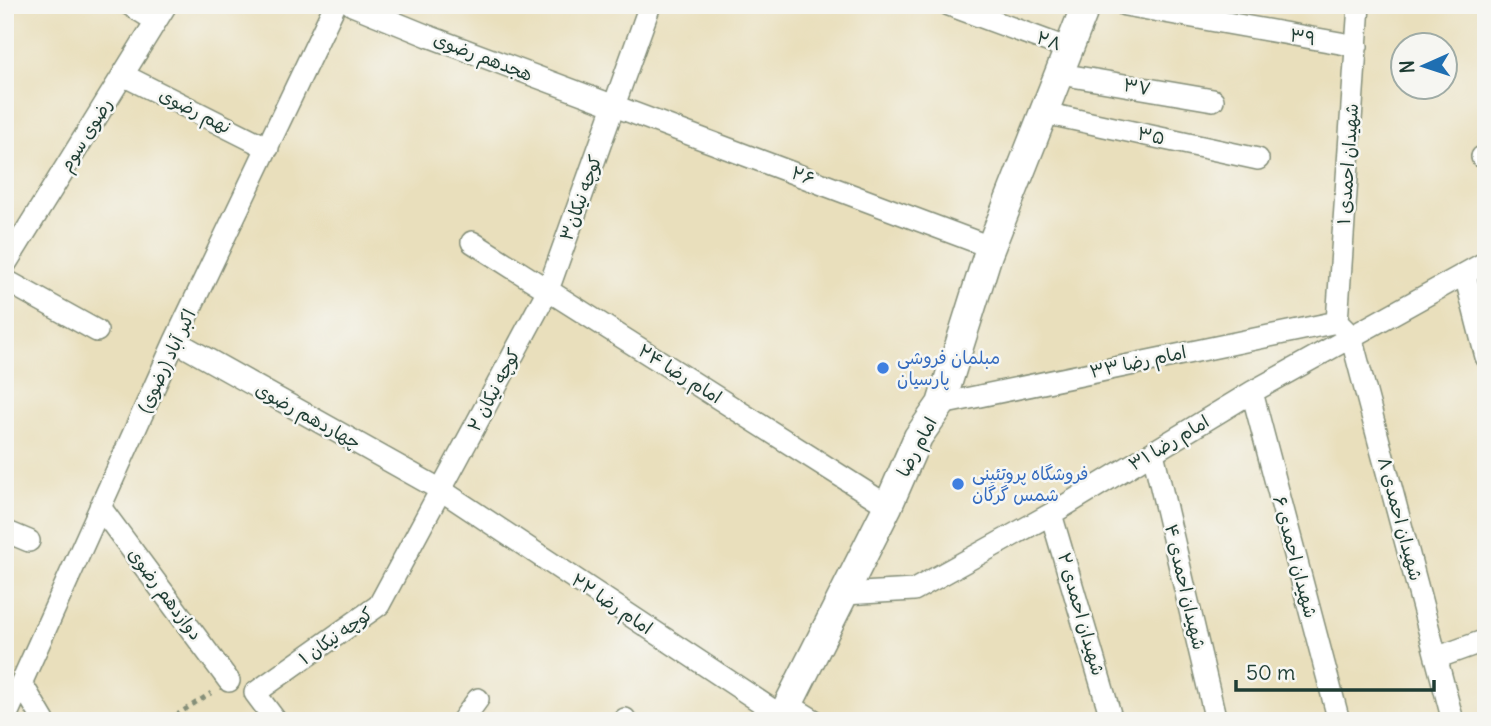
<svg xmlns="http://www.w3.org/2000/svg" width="1491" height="726" viewBox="0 0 1491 726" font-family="Delius,'Playpen Sans Arabic',sans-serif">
<rect width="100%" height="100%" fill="#f6f6f2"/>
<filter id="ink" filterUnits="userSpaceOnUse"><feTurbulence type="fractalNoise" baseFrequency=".0143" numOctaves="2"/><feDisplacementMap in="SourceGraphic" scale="14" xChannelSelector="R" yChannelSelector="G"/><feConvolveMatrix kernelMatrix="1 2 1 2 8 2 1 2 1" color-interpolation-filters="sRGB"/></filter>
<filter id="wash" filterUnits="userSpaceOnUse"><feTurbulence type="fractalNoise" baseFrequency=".00686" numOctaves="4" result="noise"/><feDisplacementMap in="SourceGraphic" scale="28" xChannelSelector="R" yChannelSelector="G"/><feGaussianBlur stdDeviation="1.57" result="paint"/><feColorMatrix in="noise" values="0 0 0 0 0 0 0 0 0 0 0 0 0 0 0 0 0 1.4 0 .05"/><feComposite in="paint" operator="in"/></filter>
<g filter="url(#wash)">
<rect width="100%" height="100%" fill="#e9dfbc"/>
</g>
<g filter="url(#ink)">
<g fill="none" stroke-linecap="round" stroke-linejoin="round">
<defs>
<path id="street" d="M 130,5 L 156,21
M 352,5 L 428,36 L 990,247
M 949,5 L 1069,49
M 1125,5 L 1357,46
M 1060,74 L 1213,100
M 123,75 L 268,148
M 1044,113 L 1258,159
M 1482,157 L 1486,157
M 472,242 L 888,506
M 5,265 L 166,5
M 1465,275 L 1486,357
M 5,280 L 97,331
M 1337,322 L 1351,336 L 1453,721
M 1337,322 L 1359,5
M 175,341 L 441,490 L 783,717
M 1252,392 L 1339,721
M 941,404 L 1337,322
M 1153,453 L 1216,721
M 100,507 L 229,681
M 1051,514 L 1110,714
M 5,531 L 29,541
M 844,594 L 914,590 L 1051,514 L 1252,392 L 1486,262
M 1436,658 L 1486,640
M 22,684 L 44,721
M 789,705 L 815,721
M 5,719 L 175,341 L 335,5
M 625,719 L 626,721
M 276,721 L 255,693 L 379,605 L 548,290 L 650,5
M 462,721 L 478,699"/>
<path id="secondary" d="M 780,721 L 888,506 L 918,437 L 941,404 L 988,254 L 1086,5"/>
</defs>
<use href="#street" stroke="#848e78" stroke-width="24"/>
<use href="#secondary" stroke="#848e78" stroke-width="31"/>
<path stroke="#848e78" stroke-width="4.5" stroke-dasharray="5 5" stroke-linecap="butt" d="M 167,721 L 211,693"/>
<use href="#street" stroke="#fff" stroke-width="21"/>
<use href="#secondary" stroke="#fff" stroke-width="28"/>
</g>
</g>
<g fill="#3f7fe0" stroke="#f6f6f2" stroke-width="2.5">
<circle cx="883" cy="368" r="7"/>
<circle cx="958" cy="484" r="7"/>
</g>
<g text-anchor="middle" stroke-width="5" stroke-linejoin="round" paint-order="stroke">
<g font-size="18" fill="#1f3d34" stroke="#f6f6f2">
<text transform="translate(1303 37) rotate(10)" y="6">۳۹</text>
<text transform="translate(1049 41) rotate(20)" y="6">۲۸</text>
<text transform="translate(483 57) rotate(21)" y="6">هجدهم رضوی</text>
<text transform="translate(1137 87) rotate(10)" y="6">۳۷</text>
<text transform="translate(195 111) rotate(27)" y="6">نهم رضوی</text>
<text transform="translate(86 135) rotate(-58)" y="6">رضوی سوم</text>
<text transform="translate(1151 136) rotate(12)" y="6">۳۵</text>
<text transform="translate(1348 164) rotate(-86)" y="6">۱ شهیدان احمدی</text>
<text transform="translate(803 176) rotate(21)" y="6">۲۶</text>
<text transform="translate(581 198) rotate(-70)" y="6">کوچه نیکان۳</text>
<text transform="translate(167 361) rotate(-65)" y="6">اکبر آباد (رضوی)</text>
<text transform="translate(1138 362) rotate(-12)" y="6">امام رضا ۳۳</text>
<text transform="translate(680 374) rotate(32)" y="6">امام رضا ۲۴</text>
<text transform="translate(494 390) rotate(-62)" y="6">کوچه نیکان ۲</text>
<text transform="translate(308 416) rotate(29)" y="6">چهاردهم رضوی</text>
<text transform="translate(1169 443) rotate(-31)" y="6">امام رضا ۳۱</text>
<text transform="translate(917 447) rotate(-62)" y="6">امام رضا</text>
<text transform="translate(1400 519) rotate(75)" y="6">۸ شهیدان احمدی</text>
<text transform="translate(1295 557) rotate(75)" y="6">۶ شهیدان احمدی</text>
<text transform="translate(1185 587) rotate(77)" y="6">۴ شهیدان احمدی</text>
<text transform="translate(165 594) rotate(53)" y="6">دوازدهم رضوی</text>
<text transform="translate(612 604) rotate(34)" y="6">امام رضا ۲۲</text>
<text transform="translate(1081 614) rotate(74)" y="6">۲ شهیدان احمدی</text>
<text transform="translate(336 636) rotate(-35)" y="6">کوچه نیکان ۱</text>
</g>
<g font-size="18" fill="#366cbe" stroke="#f6f6f2" text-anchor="start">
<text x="897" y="364">مبلمان فروشی<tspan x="897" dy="21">پارسیان</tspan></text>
<text x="972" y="480">فروشگاه پروتئینی<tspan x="972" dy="21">شمس گرگان</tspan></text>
</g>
</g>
<rect width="1491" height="726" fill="none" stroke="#f6f6f2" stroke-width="28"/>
<g transform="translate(1424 66) rotate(267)"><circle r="33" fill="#f6f6f2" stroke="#a0aca6" stroke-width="2"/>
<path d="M0-5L12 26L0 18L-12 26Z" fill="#1f6fb2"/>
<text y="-10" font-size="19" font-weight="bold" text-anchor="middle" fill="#1f3d34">N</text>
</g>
<path d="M1236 680v10h198v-10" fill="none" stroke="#1f3d34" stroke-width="3.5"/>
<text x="1246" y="680" font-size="21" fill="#1f3d34" stroke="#f6f6f2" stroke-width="5" paint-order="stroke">50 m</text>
</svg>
